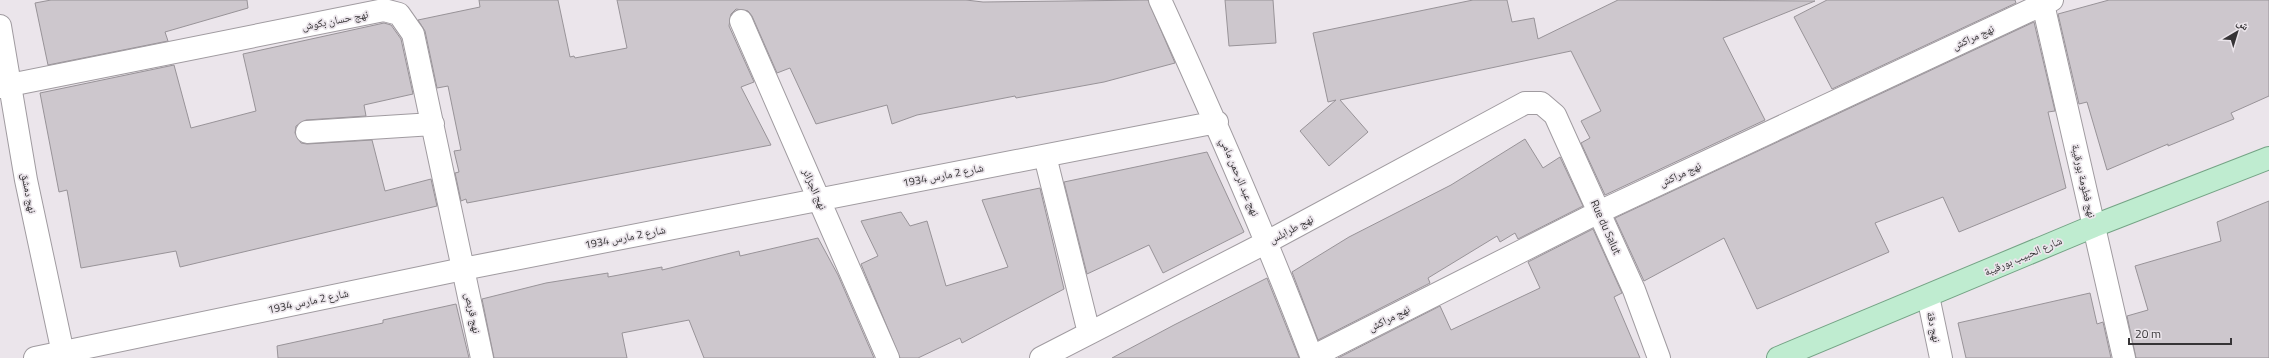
<svg xmlns="http://www.w3.org/2000/svg" width="2269" height="358" viewBox="0 0 2269 358" font-family="'Titillium Web','Noto Naskh Arabic',sans-serif">
<rect width="100%" height="100%" fill="#ebe5eb"/>
<path fill="#cdc7cd" stroke="#989398" d="M 51,0 L 247,0 L 248,8 L 165,32 L 168,41 L 48,65 L 35,3 Z
M 479,0 L 558,0 L 570,57 L 574,56 L 575,58 L 627,48 L 617,0 L 966,0 L 983,2 L 1148,0 L 1175,63 L 1104,82 L 1016,98 L 1015,96 L 917,115 L 892,124 L 887,105 L 816,124 L 790,68 L 777,73 L 752,16 L 748,11 L 736,9 L 731,14 L 729,26 L 754,82 L 741,87 L 771,145 L 467,203 L 466,199 L 461,201 L 455,173 L 459,172 L 454,151 L 461,150 L 448,86 L 437,88 L 425,31 L 418,20 L 480,7 Z
M 1225,0 L 1273,0 L 1276,43 L 1229,46 Z
M 1473,0 L 1507,0 L 1512,22 L 1534,18 L 1538,39 L 1618,0 L 1815,1 L 1723,38 L 1765,120 L 1605,195 L 1581,143 L 1590,138 L 1581,121 L 1601,111 L 1571,51 L 1340,100 L 1368,132 L 1329,166 L 1300,131 L 1336,100 L 1328,102 L 1313,33 Z
M 1827,0 L 2015,0 L 2016,3 L 1832,89 L 1794,17 Z
M 2109,0 L 2269,0 L 2269,96 L 2231,113 L 2234,119 L 2168,146 L 2168,144 L 2107,170 L 2087,102 L 2079,104 L 2058,14 Z
M 2034,22 L 2055,111 L 2048,112 L 2066,188 L 1959,232 L 1943,197 L 1875,223 L 1889,252 L 1757,309 L 1724,238 L 1644,281 L 1615,218 Z
M 384,23 L 391,25 L 401,39 L 413,94 L 364,105 L 366,116 L 306,120 L 296,126 L 295,133 L 301,143 L 307,144 L 372,140 L 385,191 L 431,179 L 437,206 L 180,267 L 176,251 L 81,268 L 67,190 L 59,192 L 40,93 L 174,65 L 191,128 L 256,111 L 243,54 Z
M 1525,139 L 1543,168 L 1560,157 L 1583,206 L 1518,239 L 1515,233 L 1500,242 L 1497,236 L 1428,278 L 1430,283 L 1318,340 L 1292,272 L 1349,237 L 1451,185 Z
M 1207,152 L 1244,232 L 1163,273 L 1149,245 L 1087,274 L 1064,182 Z
M 1040,188 L 1064,289 L 962,343 L 960,338 L 918,358 L 900,358 L 861,264 L 878,256 L 861,221 L 901,212 L 910,226 L 927,221 L 946,286 L 1008,267 L 982,200 Z
M 2269,201 L 2269,358 L 2136,358 L 2127,316 L 2148,310 L 2135,266 L 2221,241 L 2217,222 Z
M 1593,229 L 1622,293 L 1614,297 L 1640,358 L 1338,358 L 1440,306 L 1451,330 L 1540,288 L 1528,262 Z
M 818,238 L 838,275 L 874,358 L 704,358 L 689,320 L 622,333 L 627,358 L 494,358 L 482,299 L 546,283 L 608,273 L 608,277 L 662,267 L 662,270 L 739,251 L 740,256 Z
M 1267,278 L 1299,358 L 1112,358 L 1174,325 Z
M 2090,293 L 2097,324 L 2103,322 L 2111,358 L 1966,358 L 1958,323 Z
M 456,304 L 469,358 L 278,358 L 277,346 L 383,323 L 383,320 Z"/>
<g fill="none" stroke-linecap="round" stroke-linejoin="round">
<defs>
<path id="minor" d="M 1160,0 C 1214,118 1266,236 1312,358
M 2043,4 L 2124,358
M 741,21 L 888,358
M 0,26 L 26,180 L 64,358
M 0,87 L 384,10 L 399,14 L 413,34 L 482,358
M 307,132 L 433,124
M 1045,156 L 1089,333
M 1928,296 L 1941,358
M 1312,357 L 1599,212 L 2052,0
M 35,358 L 463,269 L 1217,122
M 1041,358 L 1267,242 L 1525,103 L 1541,103 L 1555,115 L 1634,290 L 1659,358"/>
<path id="major" d="M 1778,358 L 2094,226 L 2269,158"/>
</defs>
<use href="#minor" stroke="#a09ba0" stroke-width="24"/>
<use href="#major" stroke="#74a385" stroke-width="24"/>
<use href="#minor" stroke="#fff" stroke-width="22"/>
<use href="#major" stroke="#bfecd0" stroke-width="22"/>
</g>
<g text-anchor="middle" stroke-width="3.5" stroke-linejoin="round" paint-order="stroke">
<g font-size="11" fill="#363436" stroke="#ebe5eb">
<text transform="translate(335 20) rotate(-11)" y="4">نهج حسان بكوش</text>
<text transform="translate(1973 37) rotate(-25)" y="4">نهج مراكش</text>
<text transform="translate(1680 174) rotate(-25)" y="4">نهج مراكش</text>
<text transform="translate(943 175) rotate(-11)" y="4">شارع 2 مارس 1934</text>
<text transform="translate(1240 177) rotate(67)" y="4">نهج عبد الرحمن مامي</text>
<text transform="translate(2084 181) rotate(77)" y="4">نهج فطومة بورقيبة</text>
<text transform="translate(815 189) rotate(66)" y="4">نهج الجزائر</text>
<text transform="translate(29 193) rotate(79)" y="4">نهج دمشق</text>
<text transform="translate(1606 227) rotate(66)" y="4">Rue du Salut</text>
<text transform="translate(1291 229) rotate(-28)" y="4">نهج طرابلس</text>
<text transform="translate(625 237) rotate(-11)" y="4">شارع 2 مارس 1934</text>
<text transform="translate(2023 256) rotate(-23)" y="4">شارع الحبيب بورقيبة</text>
<text transform="translate(308 301) rotate(-12)" y="4">شارع 2 مارس 1934</text>
<text transform="translate(473 313) rotate(78)" y="4">نهج قربص</text>
<text transform="translate(1389 318) rotate(-27)" y="4">نهج مراكش</text>
<text transform="translate(1934 327) rotate(78)" y="4">نهج دقة</text>
</g>
</g>
<g transform="translate(2237 32) rotate(38)" stroke="#ebe5eb" stroke-width="3" paint-order="stroke">
<path d="M0-3L7 15L0 10L-7 15Z" fill="#363436"/>
<text y="-6" font-size="11" font-weight="bold" text-anchor="middle" fill="#363436">ش</text>
</g>
<path d="M2129 338v6h102v-6" fill="none" stroke="#363436" stroke-width="2"/>
<text x="2135" y="338" font-size="12" fill="#363436" stroke="#ebe5eb" stroke-width="3" paint-order="stroke">20 m</text>
</svg>
